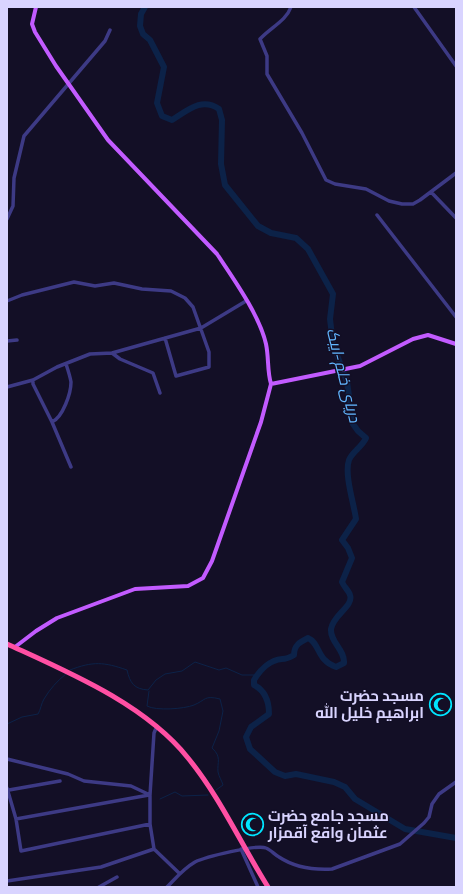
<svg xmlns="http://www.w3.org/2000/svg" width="463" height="894" viewBox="0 0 463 894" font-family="'Exo 2',Cairo,sans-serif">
<rect width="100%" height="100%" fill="#130f26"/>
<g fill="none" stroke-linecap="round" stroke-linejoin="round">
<path stroke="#0c2248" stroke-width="1" d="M 70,670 C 93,661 104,662 127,670 C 130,683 134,689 148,690 L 156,680 L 165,674 L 182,671 L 195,662 L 219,670 L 226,668 L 242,675 L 257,675
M 149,691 L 147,706 C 156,711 184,709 194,705 C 206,700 204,695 220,699 L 223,711 L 219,731 L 212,748 C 222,757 217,762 218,772 C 219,777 222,781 223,785 L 216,790
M 7,724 L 22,717 L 38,714 C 41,709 41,704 44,699 C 50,689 57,681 66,674
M 160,799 L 175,792 L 182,796 L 208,795"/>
<path stroke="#0c2248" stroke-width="6" d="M 145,7 L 141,14 L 140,26 L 143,34 L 150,40 L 164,67 L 157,103 L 162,116 L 172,120 C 188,110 202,97 219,109 L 222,120 L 221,164 L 225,185 L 258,226 L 271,233 L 296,238 L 308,249 L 333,294 L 330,319 L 333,344 L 347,382 L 353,424 L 358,431 L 366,438 C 362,447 352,452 349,460 C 344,474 354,504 356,519 L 342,540 L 348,548 L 352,558 L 342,582 C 344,587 349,591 350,595 C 354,606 333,615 331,629 C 330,642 345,650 344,663 L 336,667 C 317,661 320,643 308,638 C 300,642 294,645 294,655 C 289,658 287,659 282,659 C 270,660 260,670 254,680 L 254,685 C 266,691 269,702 269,714 L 251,727 L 246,737 L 250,749 L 275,772 L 285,776 L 296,774 L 334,782 L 345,787 L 355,799 L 405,829 L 456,838"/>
<path stroke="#3d3a85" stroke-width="3.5" d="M 291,7 C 286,21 271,27 260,39 L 267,56 L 267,74 L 302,133 L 326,180 L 335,184 L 366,189 L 389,201 L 402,204 L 413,204 L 420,200 L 456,173
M 414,7 L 456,66
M 431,192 L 456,218
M 377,215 L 456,317
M 7,219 L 13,206 L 14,178 L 24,136 L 105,41 L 110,30
M 7,301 L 22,295 L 74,282 L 95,286 L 114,283 L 142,289 L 171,291 L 185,298 L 193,307 L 209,352 L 209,367 L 176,376 L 165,338
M 7,341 L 17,340
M 112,353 L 120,359 L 153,373 L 160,393
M 33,380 L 33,384 L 52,422 L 71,467
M 7,387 L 33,380 L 57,367 L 90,354 L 112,353 L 201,328 L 246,301
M 52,422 C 63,417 71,393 71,382 C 70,376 68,370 66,364
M 157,726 L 154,733 L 150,795 L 150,824 L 154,849 L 179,873
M 7,759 L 68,774 L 84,781 L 131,786 L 150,795
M 7,788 L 16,819 L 21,851 L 150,824
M 9,790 L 60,781
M 16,819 L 149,795
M 241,849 L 258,887
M 7,881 L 101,867 L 154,849
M 99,887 L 117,877
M 167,887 C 176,878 183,869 195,862 C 205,857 257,844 266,848 C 271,850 275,855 279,857 C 294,867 314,870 332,869 L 400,844 L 424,823 L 429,817 L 432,804 L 439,794 L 456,782"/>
<path stroke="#c25bff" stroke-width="4" d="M 36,7 L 32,24 L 35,32 L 56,66 L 108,140 L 217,254 C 233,278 260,316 266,344 C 269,358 267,371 271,384 L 360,366 L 413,339 L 428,335 L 456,344
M 15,647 L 36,631 L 57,618 L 135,589 L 188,586 L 203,578 L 212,561 L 261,422 L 271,384"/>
<path stroke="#ff4fa3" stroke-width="5" d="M 7,644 C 68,672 145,704 188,758 C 220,797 241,844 268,887"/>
</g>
<defs>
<symbol id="mosque-ring" viewBox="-11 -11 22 22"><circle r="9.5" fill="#130f26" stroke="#00e5ff" stroke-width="1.5"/><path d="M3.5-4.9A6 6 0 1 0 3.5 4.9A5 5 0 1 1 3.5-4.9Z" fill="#00e5ff"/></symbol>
</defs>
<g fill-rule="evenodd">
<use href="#mosque-ring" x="428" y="692" width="25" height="25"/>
<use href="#mosque-ring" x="240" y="812" width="25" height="25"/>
</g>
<g text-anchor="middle" stroke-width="3" stroke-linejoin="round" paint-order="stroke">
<g font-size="15" font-weight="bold" fill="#d9d4ff" stroke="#130f26" text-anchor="end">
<text x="424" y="701">مسجد حضرت<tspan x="424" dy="17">ابراهیم خلیل الله</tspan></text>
<text x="268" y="821" text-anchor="start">مسجد جامع حضرت<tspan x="268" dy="17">عثمان واقع آقمزار</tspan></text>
</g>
<g font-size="16" font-style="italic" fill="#62b6ff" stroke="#130f26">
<text transform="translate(344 375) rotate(76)" y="6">دریای خلم-ایبک</text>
</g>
</g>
<rect width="463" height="894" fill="none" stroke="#d9d4ff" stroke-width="16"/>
</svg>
